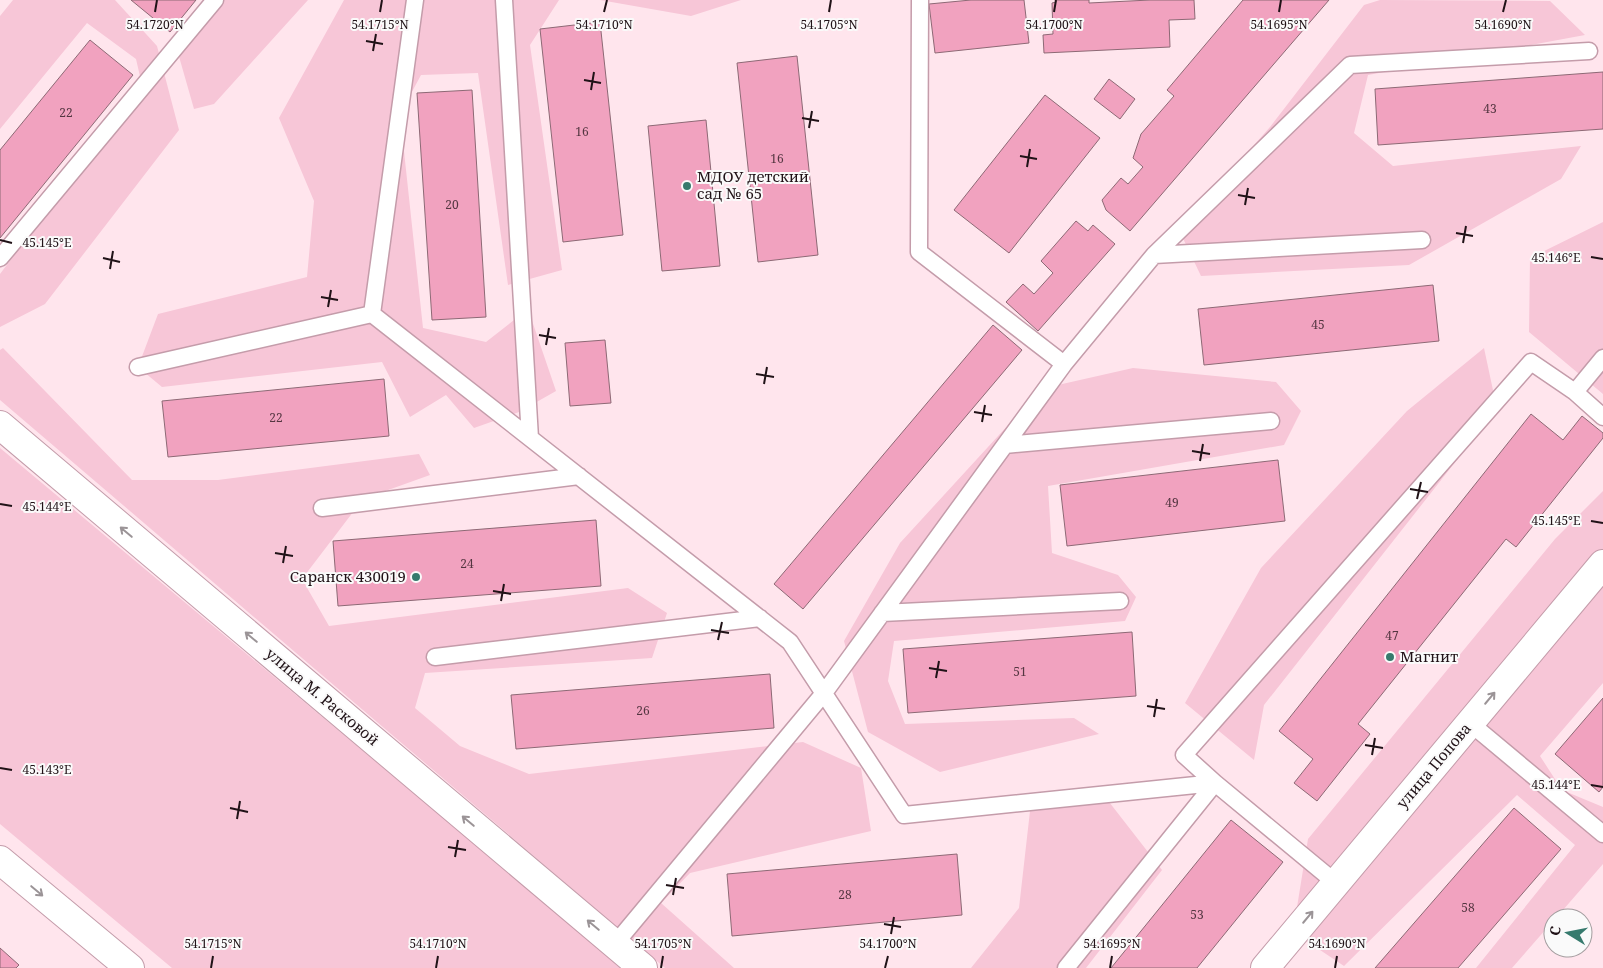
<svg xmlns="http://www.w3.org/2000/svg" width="1603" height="968" viewBox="0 0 1603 968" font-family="'Noto Serif',serif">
<rect width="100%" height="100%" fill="#ffe5ed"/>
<path fill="#f7c6d7" d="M 13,0 L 115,0 L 157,46 L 179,130 L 45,304 L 0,327 L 0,274 L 142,85 L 136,59 L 87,23 L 0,129 L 0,16 Z
M 214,0 L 308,0 L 214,104 L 194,109 L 176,46 Z
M 344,0 L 559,0 L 530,45 L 562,270 L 508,285 L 478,73 L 421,75 L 400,114 L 423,328 L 486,342 L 528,309 L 556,391 L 519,412 L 474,428 L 446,395 L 410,417 L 382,362 L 162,387 L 138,367 L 158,314 L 307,277 L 314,201 L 279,118 Z
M 600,0 L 741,0 L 691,16 Z
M 1380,0 L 1550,1 L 1585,35 L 1368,75 L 1354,133 L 1393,166 L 1581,146 L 1561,179 L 1409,265 L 1201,276 L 1179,230 L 1270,127 L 1364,5 Z
M 1603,222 L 1603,394 L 1529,332 L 1530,258 Z
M 3,348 L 132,480 L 218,480 L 419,454 L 430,475 L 363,499 L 302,579 L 329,626 L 628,588 L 667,613 L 652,658 L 425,673 L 415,708 L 460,746 L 529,774 L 803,742 L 861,768 L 871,831 L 690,873 L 661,903 L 734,968 L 665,968 L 0,400 L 0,350 Z
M 1484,348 L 1497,409 L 1264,705 L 1254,760 L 1185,703 L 1261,568 L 1407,411 Z
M 1064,364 L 1049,387 L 1133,368 L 1276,382 L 1301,411 L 1284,445 L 1048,486 L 1052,553 L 1118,575 L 1136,597 L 1125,621 L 894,641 L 888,681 L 905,724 L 1074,718 L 1099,734 L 940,772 L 868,732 L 844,641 L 900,543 Z
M 0,448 L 623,968 L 172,968 L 0,824 Z
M 1603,491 L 1603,683 L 1540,756 L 1562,790 L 1603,807 L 1603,864 L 1556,918 L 1553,918 L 1553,921 L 1512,968 L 1476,968 L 1575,845 L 1517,795 L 1344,966 L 1293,932 L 1308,839 L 1555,539 Z
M 1106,798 L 1162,870 L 1086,968 L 971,968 L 1019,908 L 1030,811 Z"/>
<path fill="#f1a2bf" stroke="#8d6975" d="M 131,0 L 196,0 L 170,32 Z
M 971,0 L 1024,0 L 1029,43 L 935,53 L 929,4 Z
M 1055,0 L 1089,0 L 1089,3 L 1150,0 L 1194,0 L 1195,19 L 1169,20 L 1170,47 L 1044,53 L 1043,35 L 1053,34 L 1052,3 L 1056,2 Z
M 1243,0 L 1329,0 L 1130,231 L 1106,210 L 1102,200 L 1121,178 L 1128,184 L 1143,167 L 1133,158 L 1141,134 L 1174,96 L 1167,90 Z
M 600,22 L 623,235 L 563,242 L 540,29 Z
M 90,40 L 133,75 L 0,238 L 0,150 Z
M 797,56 L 818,255 L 758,262 L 737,63 Z
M 1603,72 L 1603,129 L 1378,145 L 1375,89 Z
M 1109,79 L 1135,99 L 1120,119 L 1094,99 Z
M 472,90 L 486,317 L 432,320 L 417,93 Z
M 1045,95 L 1100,138 L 1009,253 L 954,210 Z
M 706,120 L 720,266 L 662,271 L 648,126 Z
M 1076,221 L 1088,231 L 1093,225 L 1115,244 L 1038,331 L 1006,302 L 1023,284 L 1034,294 L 1053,273 L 1041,261 Z
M 1433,285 L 1439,341 L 1204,365 L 1198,309 Z
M 993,325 L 1022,350 L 803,609 L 774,584 Z
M 605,340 L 611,403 L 570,406 L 565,343 Z
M 384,379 L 389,436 L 168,457 L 162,401 Z
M 1531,414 L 1563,440 L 1582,416 L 1603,433 L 1603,438 L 1516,547 L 1506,539 L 1358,724 L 1370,734 L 1317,801 L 1294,783 L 1313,759 L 1279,731 Z
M 1278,460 L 1285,521 L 1067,546 L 1060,485 Z
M 596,520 L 601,586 L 338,606 L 333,541 Z
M 1132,632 L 1136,696 L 908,713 L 903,649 Z
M 770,674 L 774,728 L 516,749 L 511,695 Z
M 1603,698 L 1603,787 L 1599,792 L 1555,754 Z
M 1514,808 L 1561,849 L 1458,968 L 1375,968 Z
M 1231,820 L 1283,862 L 1197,968 L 1111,968 Z
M 957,854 L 962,915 L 732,936 L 727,874 Z
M 0,948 L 19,965 L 16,968 L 0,968 Z"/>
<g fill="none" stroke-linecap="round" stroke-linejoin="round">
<defs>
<path id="service" d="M 504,0 L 530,438
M 1154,255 L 1422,240
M 0,258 L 215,0
M 372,314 L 790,642 L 904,815 L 1215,783 L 1336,883
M 1603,358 L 1575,392 L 1603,417
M 1064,364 L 1154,255 L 1350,65 L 1589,51
M 138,367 L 372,314 L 415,0
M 1005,445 L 1271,421
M 322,508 L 579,476
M 882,613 L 1120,601
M 435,657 L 760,618
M 1470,723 L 1603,834
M 615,944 L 824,693 L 1064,364 L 919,252 L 920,0
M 1066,968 L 1215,783 L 1184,755 L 1531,362 L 1575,392"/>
<path id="minor" d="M 1265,968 L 1603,564"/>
<path id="tertiary" d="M 0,425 L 643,968
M 0,860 L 130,968"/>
</defs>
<use href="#service" stroke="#c49caa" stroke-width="19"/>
<use href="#minor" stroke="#c49caa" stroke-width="30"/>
<use href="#tertiary" stroke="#c49caa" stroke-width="30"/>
<use href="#service" stroke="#fff" stroke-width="16"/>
<use href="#minor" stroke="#fff" stroke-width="28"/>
<use href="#tertiary" stroke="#fff" stroke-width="28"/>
</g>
<defs><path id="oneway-shaft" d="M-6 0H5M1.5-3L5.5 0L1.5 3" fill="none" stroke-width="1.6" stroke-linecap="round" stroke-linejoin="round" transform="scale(1.25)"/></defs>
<g stroke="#9b9497">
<use href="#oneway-shaft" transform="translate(126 532) rotate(-140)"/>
<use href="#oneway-shaft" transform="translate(251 637) rotate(-140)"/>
<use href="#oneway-shaft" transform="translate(1490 698) rotate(-50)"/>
<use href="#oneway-shaft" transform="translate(468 821) rotate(-140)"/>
<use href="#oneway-shaft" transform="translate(37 891) rotate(40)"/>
<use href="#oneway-shaft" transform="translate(1308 917) rotate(-50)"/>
<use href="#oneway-shaft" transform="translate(593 925) rotate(-140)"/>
</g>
<path fill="none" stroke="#201217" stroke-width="2" d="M 155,12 L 157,0M 380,12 L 382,0M 604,12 L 607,0M 829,12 L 831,0M 1054,12 L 1056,0M 1279,12 L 1281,0M 1503,12 L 1506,0M 366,41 L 383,44M 373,51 L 376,34M 584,80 L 601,83M 591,90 L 594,72M 802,118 L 819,121M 809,128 L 812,111M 1020,156 L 1037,159M 1027,167 L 1030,149M 1238,195 L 1255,198M 1245,205 L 1248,188M 1456,233 L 1473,236M 0,240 L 12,243M 1463,243 L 1466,226M 1591,257 L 1603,259M 103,258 L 120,262M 110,269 L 113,251M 321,297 L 338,300M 328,307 L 331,290M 539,335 L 556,338M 546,345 L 549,328M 756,374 L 774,377M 764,384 L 767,367M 974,412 L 992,415M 982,422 L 985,405M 1192,451 L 1210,454M 1200,461 L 1203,444M 1410,489 L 1428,492M 1417,499 L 1421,482M 0,504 L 12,506M 1591,521 L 1603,523M 275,553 L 293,556M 283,563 L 286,546M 493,591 L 511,594M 501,601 L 504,584M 711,630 L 729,633M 718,640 L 722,622M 929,668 L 947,671M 936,678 L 939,661M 1147,706 L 1165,709M 1154,717 L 1157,699M 1365,745 L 1383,748M 1372,755 L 1375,738M 0,768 L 12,770M 1591,785 L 1603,787M 230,808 L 248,812M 237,819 L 240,801M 448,847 L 466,850M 455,857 L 458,840M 666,885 L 684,888M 673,895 L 676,878M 884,924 L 901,927M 891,934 L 894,917M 211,968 L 213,956M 436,968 L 438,956M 661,968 L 663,956M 885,968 L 888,956M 1110,968 L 1112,956M 1335,968 L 1337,956"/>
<g fill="#367a6d" stroke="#fafafa" stroke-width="2">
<circle cx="687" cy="186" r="5"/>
<circle cx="416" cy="577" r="5"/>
<circle cx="1390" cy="657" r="5"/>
</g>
<g text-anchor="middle" stroke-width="4" stroke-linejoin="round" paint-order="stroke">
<g font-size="12" fill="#543641">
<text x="1490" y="113">43</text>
<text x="66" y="117">22</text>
<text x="582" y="136">16</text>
<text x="777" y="163">16</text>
<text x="452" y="209">20</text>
<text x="1318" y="329">45</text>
<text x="276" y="422">22</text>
<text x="1172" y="507">49</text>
<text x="467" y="568">24</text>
<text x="1392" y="640">47</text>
<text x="1020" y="676">51</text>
<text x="643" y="715">26</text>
<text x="845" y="899">28</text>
<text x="1468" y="912">58</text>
<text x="1197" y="919">53</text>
</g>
<g font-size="15" fill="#201217" stroke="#fafafa" text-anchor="start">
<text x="697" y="182">МДОУ детский<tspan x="697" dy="17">сад № 65</tspan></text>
<text x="406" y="582" text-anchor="end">Саранск 430019</text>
<text x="1400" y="662">Магнит</text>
</g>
<g font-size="15" fill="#201217" stroke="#fafafa">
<text transform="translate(322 697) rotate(40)" y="5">улица М. Расковой</text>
<text transform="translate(1434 766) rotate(-50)" y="5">улица Попова</text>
</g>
</g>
<g font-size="12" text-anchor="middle" fill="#201217" stroke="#fafafa" stroke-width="4" stroke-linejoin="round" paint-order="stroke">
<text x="155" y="29">54.1720°N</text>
<text x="380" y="29">54.1715°N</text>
<text x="604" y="29">54.1710°N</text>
<text x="829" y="29">54.1705°N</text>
<text x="1054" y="29">54.1700°N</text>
<text x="1279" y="29">54.1695°N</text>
<text x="1503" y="29">54.1690°N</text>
<text x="47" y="247">45.145°E</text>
<text x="1556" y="262">45.146°E</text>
<text x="47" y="511">45.144°E</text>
<text x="1556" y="525">45.145°E</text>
<text x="47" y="774">45.143°E</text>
<text x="1556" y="789">45.144°E</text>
<text x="213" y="948">54.1715°N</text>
<text x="438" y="948">54.1710°N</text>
<text x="663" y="948">54.1705°N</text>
<text x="888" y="948">54.1700°N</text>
<text x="1112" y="948">54.1695°N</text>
<text x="1337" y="948">54.1690°N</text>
</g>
<g transform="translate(1568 933) rotate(280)"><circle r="24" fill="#fafafa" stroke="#a39d9f"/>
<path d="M0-4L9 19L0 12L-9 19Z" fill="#367a6d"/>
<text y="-8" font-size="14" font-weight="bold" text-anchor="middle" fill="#201217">С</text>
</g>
</svg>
